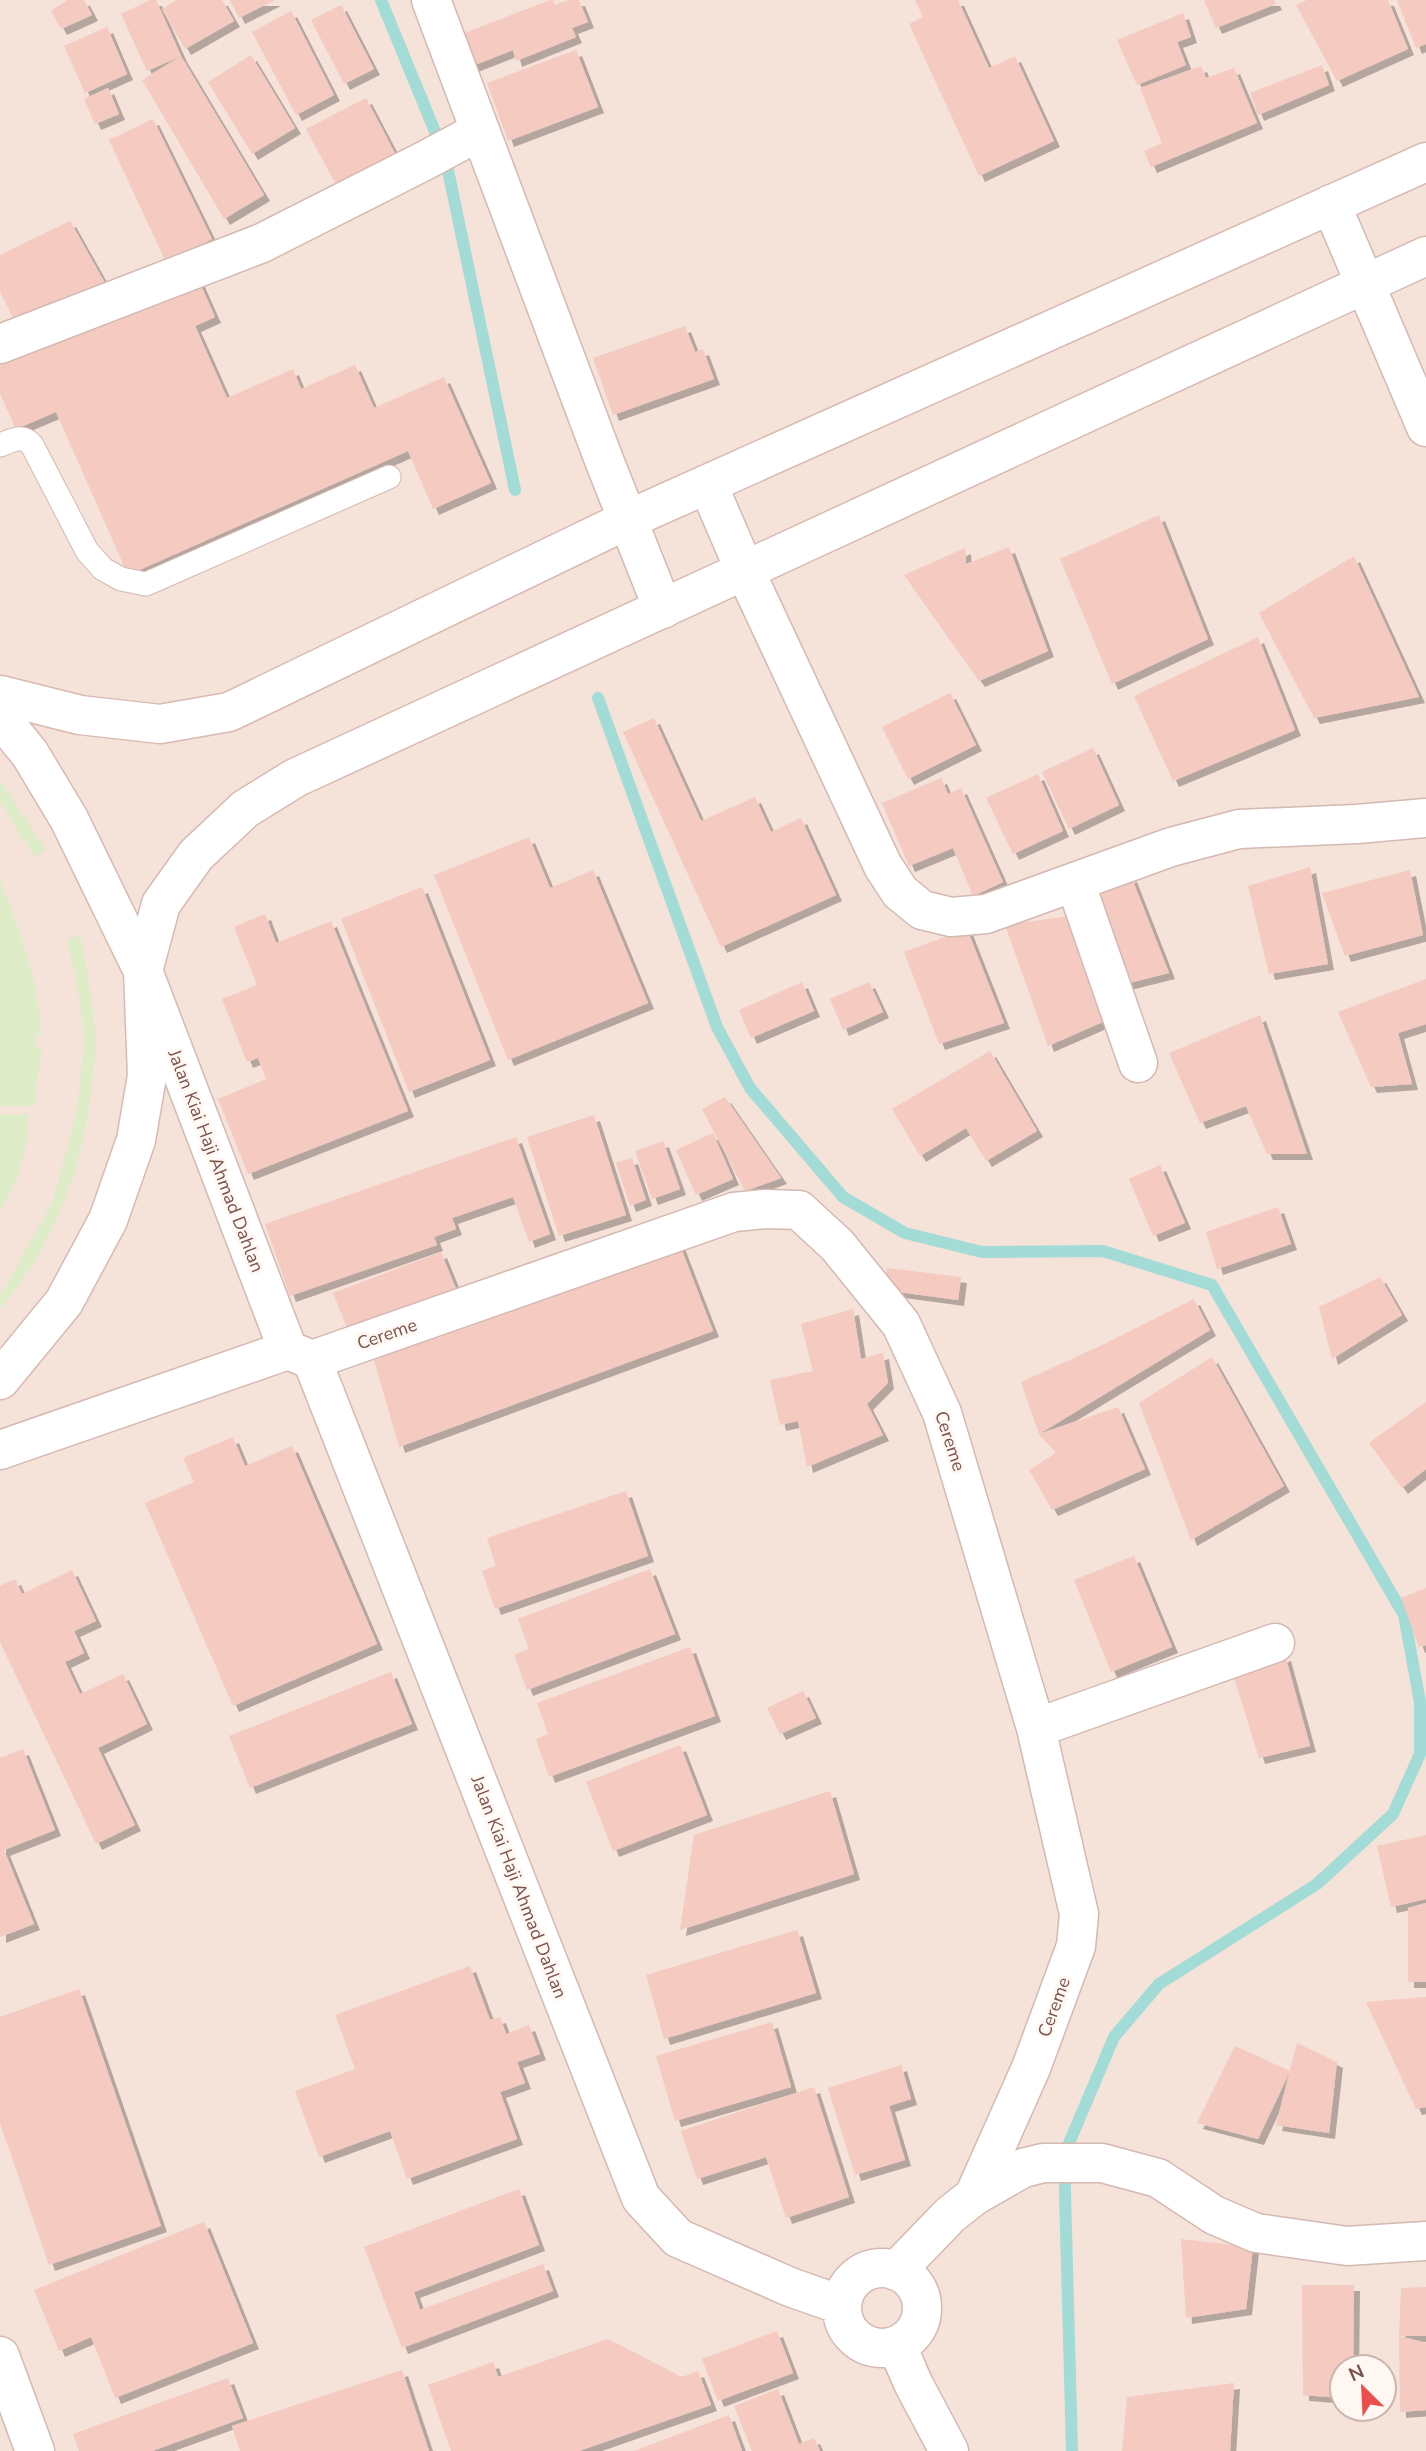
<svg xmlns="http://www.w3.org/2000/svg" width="1426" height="2451" viewBox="0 0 1426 2451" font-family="'Nunito Sans',sans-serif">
<defs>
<filter id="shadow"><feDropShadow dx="6" dy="6" stdDeviation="0" flood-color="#0004"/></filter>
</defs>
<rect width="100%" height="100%" fill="#fdf2eb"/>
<path fill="#f5e2d9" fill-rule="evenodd" d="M 0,0 L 1426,0 L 1426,2451 L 0,2451 ZM 1342,2367 L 1384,2367 L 1384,2409 L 1342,2409 Z"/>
<path fill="#dfecc8" d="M 0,780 L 46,850 L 34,857 L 0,802 Z
M 0,879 C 19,929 39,979 41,1034 L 36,1035 L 37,1048 L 42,1048 L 34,1106 L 0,1106 Z
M 80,935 C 87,970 94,1005 96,1041 C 96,1055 94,1070 92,1084 C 84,1166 54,1246 0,1309 L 0,1293 L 6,1286 L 53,1200 L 77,1111 L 84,1039 L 77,984 L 67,940 Z
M 28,1114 L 26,1147 L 17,1179 L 0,1211 L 0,1115 Z"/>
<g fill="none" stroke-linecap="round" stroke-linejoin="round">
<path stroke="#a3dbd7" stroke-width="12" d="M 381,0 L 445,156 L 515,490
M 598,698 L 717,1027 L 750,1088 L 843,1197 L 905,1233 L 982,1252 L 1103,1251 L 1212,1285 L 1404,1615 L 1420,1702 L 1420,1754 L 1393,1814 L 1317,1884 L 1159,1984 L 1114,2037 L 1064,2155 L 1072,2451"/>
</g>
<path fill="#f4cac1" filter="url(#shadow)" d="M 67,0 L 84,0 L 92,15 L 61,29 L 51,11 Z
M 150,0 L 156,0 L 181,56 L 264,195 L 224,219 L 142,80 L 181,56 L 147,71 L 121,14 Z
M 177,0 L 222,0 L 234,21 L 185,49 L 162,9 Z
M 230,0 L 275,0 L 239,18 Z
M 550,0 L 553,0 L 555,5 L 568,0 L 579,0 L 588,22 L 572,28 L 576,37 L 516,61 L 513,50 L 472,66 L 459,35 Z
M 915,0 L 958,0 L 989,68 L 1015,56 L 1054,141 L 979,176 L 909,24 L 923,17 Z
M 1208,0 L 1274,0 L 1276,4 L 1216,28 L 1204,1 Z
M 1307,0 L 1388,0 L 1408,49 L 1337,81 L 1296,5 Z
M 1397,0 L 1426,0 L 1426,44 L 1416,48 Z
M 341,5 L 374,69 L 344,84 L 311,20 Z
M 291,11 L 334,95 L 296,115 L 252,32 Z
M 1183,13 L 1191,37 L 1177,42 L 1186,65 L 1137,85 L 1117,40 Z
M 107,27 L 127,74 L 85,93 L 64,46 Z
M 576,50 L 598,107 L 508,141 L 487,83 Z
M 251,55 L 295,128 L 252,154 L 208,82 Z
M 1322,65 L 1329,85 L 1258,115 L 1250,93 Z
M 1201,66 L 1206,78 L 1234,68 L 1257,123 L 1151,167 L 1144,151 L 1162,143 L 1140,88 Z
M 108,88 L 119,114 L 95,124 L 84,99 Z
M 366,98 L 399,161 L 340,192 L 306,129 Z
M 153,119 L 212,239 L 166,262 L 109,140 Z
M 70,221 L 110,292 L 16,324 L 0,291 L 0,255 Z
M 198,279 L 215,317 L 195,326 L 227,398 L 293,369 L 301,389 L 355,365 L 374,408 L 444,377 L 491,483 L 433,509 L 408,451 L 128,575 L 56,412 L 16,429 L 0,394 L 0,347 L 29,334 L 36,351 Z
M 685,326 L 695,352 L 703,349 L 714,379 L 613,415 L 593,358 Z
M 1159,515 L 1208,639 L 1112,684 L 1060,559 Z
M 1009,547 L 1048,651 L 979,681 L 904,575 L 965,548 L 966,564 Z
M 1354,556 L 1419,697 L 1314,718 L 1259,613 Z
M 1258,637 L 1295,730 L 1173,781 L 1134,696 Z
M 950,693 L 976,745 L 908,779 L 882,727 Z
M 654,718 L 701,821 L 755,797 L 771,832 L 801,818 L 836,895 L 721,947 L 623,732 Z
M 1093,748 L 1119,805 L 1069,829 L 1042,772 Z
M 1038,774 L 1063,831 L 1013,854 L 986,798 Z
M 941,778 L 948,794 L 961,788 L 1003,882 L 973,896 L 953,848 L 909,866 L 882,803 Z
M 529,837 L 550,888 L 593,870 L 648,1003 L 508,1060 L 434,875 Z
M 1310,867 L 1328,964 L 1269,974 L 1248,886 Z
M 1410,870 L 1423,935 L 1345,956 L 1322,893 Z
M 1131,876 L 1169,973 L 1125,984 L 1094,891 Z
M 422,887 L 490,1060 L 409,1092 L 341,919 Z
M 265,914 L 276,943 L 331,921 L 408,1111 L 248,1174 L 218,1099 L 266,1079 L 258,1058 L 247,1062 L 222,999 L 257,985 L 234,927 Z
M 1076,915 L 1114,1017 L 1048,1046 L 1005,925 Z
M 967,929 L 1004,1023 L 939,1044 L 904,952 Z
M 1426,979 L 1426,1024 L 1398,1033 L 1412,1084 L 1371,1087 L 1338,1012 Z
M 802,982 L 814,1011 L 751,1038 L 739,1010 Z
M 869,982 L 883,1012 L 843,1030 L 830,999 Z
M 1260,1015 L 1307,1154 L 1267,1154 L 1246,1106 L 1200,1123 L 1169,1053 Z
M 990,1051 L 1037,1131 L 986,1161 L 966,1128 L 920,1156 L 892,1109 Z
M 725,1097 L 781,1178 L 745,1191 L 702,1109 Z
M 594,1115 L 626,1215 L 559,1236 L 527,1137 Z
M 713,1133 L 733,1179 L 696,1195 L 676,1150 Z
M 516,1137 L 550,1234 L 529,1242 L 513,1197 L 452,1218 L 456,1229 L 434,1237 L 437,1245 L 290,1296 L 265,1224 Z
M 663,1141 L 680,1189 L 652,1199 L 635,1151 Z
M 632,1158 L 646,1200 L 630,1206 L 616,1163 Z
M 1160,1165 L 1185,1223 L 1153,1236 L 1129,1179 Z
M 1278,1207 L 1291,1244 L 1217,1269 L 1206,1232 Z
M 679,1243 L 713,1331 L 399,1447 L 374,1360 Z
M 441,1252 L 456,1289 L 348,1330 L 333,1293 Z
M 887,1268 L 961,1277 L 958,1300 L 884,1290 Z
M 1380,1277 L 1402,1315 L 1332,1359 L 1319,1307 Z
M 1194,1299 L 1210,1330 L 1039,1434 L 1118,1407 L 1145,1469 L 1052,1510 L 1029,1470 L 1056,1453 L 1039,1434 L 1021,1382 L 1098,1347 Z
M 853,1309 L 861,1359 L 883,1353 L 888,1383 L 867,1404 L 883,1435 L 807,1467 L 798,1421 L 780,1425 L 770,1380 L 813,1371 L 801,1324 Z
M 1212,1357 L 1284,1486 L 1191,1540 L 1139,1403 Z
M 1426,1402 L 1426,1469 L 1402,1488 L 1369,1443 Z
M 233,1437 L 245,1466 L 292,1446 L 377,1644 L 233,1706 L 145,1503 L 194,1482 L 183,1458 Z
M 626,1491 L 648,1556 L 495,1609 L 482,1571 L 496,1566 L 487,1538 Z
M 1134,1556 L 1172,1647 L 1111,1672 L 1074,1580 Z
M 650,1569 L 675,1634 L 527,1690 L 514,1655 L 529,1649 L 518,1619 Z
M 72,1570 L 96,1621 L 74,1631 L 84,1653 L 65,1662 L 80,1694 L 123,1674 L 147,1724 L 98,1748 L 135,1825 L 96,1844 L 0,1642 L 0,1586 L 15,1579 L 22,1594 Z
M 1426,1588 L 1426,1645 L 1419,1647 L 1401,1598 Z
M 690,1647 L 715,1716 L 549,1777 L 536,1739 L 548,1734 L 537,1703 Z
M 1285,1655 L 1310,1746 L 1259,1758 L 1233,1674 Z
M 391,1672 L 412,1724 L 250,1788 L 229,1736 Z
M 803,1691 L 816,1718 L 780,1734 L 767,1708 Z
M 680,1745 L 707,1815 L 613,1851 L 586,1782 Z
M 23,1749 L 55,1830 L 4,1850 L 34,1924 L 0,1937 L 0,1758 Z
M 830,1791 L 854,1874 L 680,1930 L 694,1835 Z
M 1426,1835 L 1426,1899 L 1391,1907 L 1377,1846 Z
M 1426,1903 L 1426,1982 L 1408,1982 L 1408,1908 Z
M 797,1930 L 816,1993 L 664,2039 L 646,1975 Z
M 470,1966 L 490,2020 L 500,2017 L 506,2034 L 529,2025 L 540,2054 L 517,2062 L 525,2083 L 500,2092 L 517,2139 L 407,2179 L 390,2131 L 319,2157 L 295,2091 L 355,2069 L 335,2015 Z
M 79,1989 L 161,2226 L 49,2265 L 0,2123 L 0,2017 Z
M 1426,1997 L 1426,2107 L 1416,2109 L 1366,2002 Z
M 772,2022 L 791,2087 L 675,2121 L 656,2056 Z
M 1297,2043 L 1337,2062 L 1329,2133 L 1276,2125 Z
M 1235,2046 L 1290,2071 L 1258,2139 L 1197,2123 Z
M 901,2065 L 911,2099 L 889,2106 L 905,2160 L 855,2175 L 828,2088 Z
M 814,2087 L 849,2197 L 786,2218 L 766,2157 L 697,2179 L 681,2131 Z
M 519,2189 L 539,2245 L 414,2292 L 420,2310 L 543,2264 L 553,2291 L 402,2348 L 364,2247 Z
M 204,2222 L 253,2343 L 115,2398 L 91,2337 L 59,2351 L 34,2290 Z
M 1181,2239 L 1253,2247 L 1246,2309 L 1186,2318 Z
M 1302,2285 L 1354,2285 L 1353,2367 L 1342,2367 L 1342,2398 L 1303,2395 Z
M 1426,2287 L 1426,2336 L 1399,2336 L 1401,2288 Z
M 777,2331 L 793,2373 L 718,2401 L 702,2359 Z
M 1399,2336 L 1426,2343 L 1426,2410 L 1400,2412 Z
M 608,2339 L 682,2377 L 698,2371 L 711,2405 L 579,2451 L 451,2451 L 428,2385 L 493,2362 L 498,2377 Z
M 402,2370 L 429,2451 L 240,2451 L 232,2426 Z
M 228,2378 L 243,2418 L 152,2451 L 79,2451 L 73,2434 Z
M 1234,2383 L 1230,2451 L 1122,2451 L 1127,2397 Z
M 778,2389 L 799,2444 L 814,2438 L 820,2451 L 752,2451 L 734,2406 Z
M 729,2415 L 742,2451 L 634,2451 Z"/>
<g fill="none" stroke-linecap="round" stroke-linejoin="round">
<defs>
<path id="lane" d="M 0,445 C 13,440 22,434 32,445 L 87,551 L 103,569 L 121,579 L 146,584 L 389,477"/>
<path id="street" d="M 431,0 L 604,460 L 663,609
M 1331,204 L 1426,427
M 0,344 L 262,243 L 424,161 L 480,131
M 708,485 L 745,571 L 883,866 L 900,892 L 922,910 L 951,917 L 986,914 L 1171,847 L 1239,829 L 1357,824 L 1426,818
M 1075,882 L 1138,1063
M 145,976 L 288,1350
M 312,1360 L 734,1212 L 765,1209 L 799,1210 L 837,1245 L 901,1324 L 942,1413 L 1036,1728 L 1079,1914 L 1076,1946 L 1031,2068 L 974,2196
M 312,1360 L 641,2198 L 678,2238 L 790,2287 L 841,2305
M 0,1450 L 288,1350 L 312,1360
M 1036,1728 L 1275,1643
M842 2308a40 40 0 1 1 80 0a40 40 0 1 1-80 0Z
M 896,2271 L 950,2215 L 974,2196 L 1023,2168 L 1043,2163 L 1102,2163 L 1158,2178 L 1214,2215 L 1256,2233 L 1347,2246 L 1426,2241
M 897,2346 L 913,2383 L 949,2451
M 0,2356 L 35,2451"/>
<path id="secondary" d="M 0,695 L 80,715 L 160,724 L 229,712 L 627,520 L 1426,162
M 0,717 L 30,754 L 69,819 L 143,971
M 0,1380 L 64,1302 L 108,1220 L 136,1140 L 147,1076 L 143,971 L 161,904 L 196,855 L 245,809 L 295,778 L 1426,256"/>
</defs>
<use href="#lane" stroke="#d3b9b2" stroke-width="25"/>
<use href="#street" stroke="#d3b9b2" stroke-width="41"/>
<use href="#secondary" stroke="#d8bab2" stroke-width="41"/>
<use href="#lane" stroke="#fff" stroke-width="23"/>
<use href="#street" stroke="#fff" stroke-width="38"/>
<use href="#secondary" stroke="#fff" stroke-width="38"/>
</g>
<g text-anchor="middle" stroke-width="6" stroke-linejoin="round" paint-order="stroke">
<g font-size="18" fill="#7a524c" stroke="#fff7f2">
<text transform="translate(216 1161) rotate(69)" y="6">Jalan Kiai Haji Ahmad Dahlan</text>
<text transform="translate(387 1334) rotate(-19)" y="6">Cereme</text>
<text transform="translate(950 1441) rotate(72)" y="6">Cereme</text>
<text transform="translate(519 1887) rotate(69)" y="6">Jalan Kiai Haji Ahmad Dahlan</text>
<text transform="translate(1054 2007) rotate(-70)" y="6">Cereme</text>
</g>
</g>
<g transform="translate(1363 2388) rotate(336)"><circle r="33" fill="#fff7f2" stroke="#cab5b0" stroke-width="2"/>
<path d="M0-5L12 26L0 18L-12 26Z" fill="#ea4e4d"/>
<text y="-10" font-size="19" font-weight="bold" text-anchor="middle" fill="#7a524c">N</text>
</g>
</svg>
